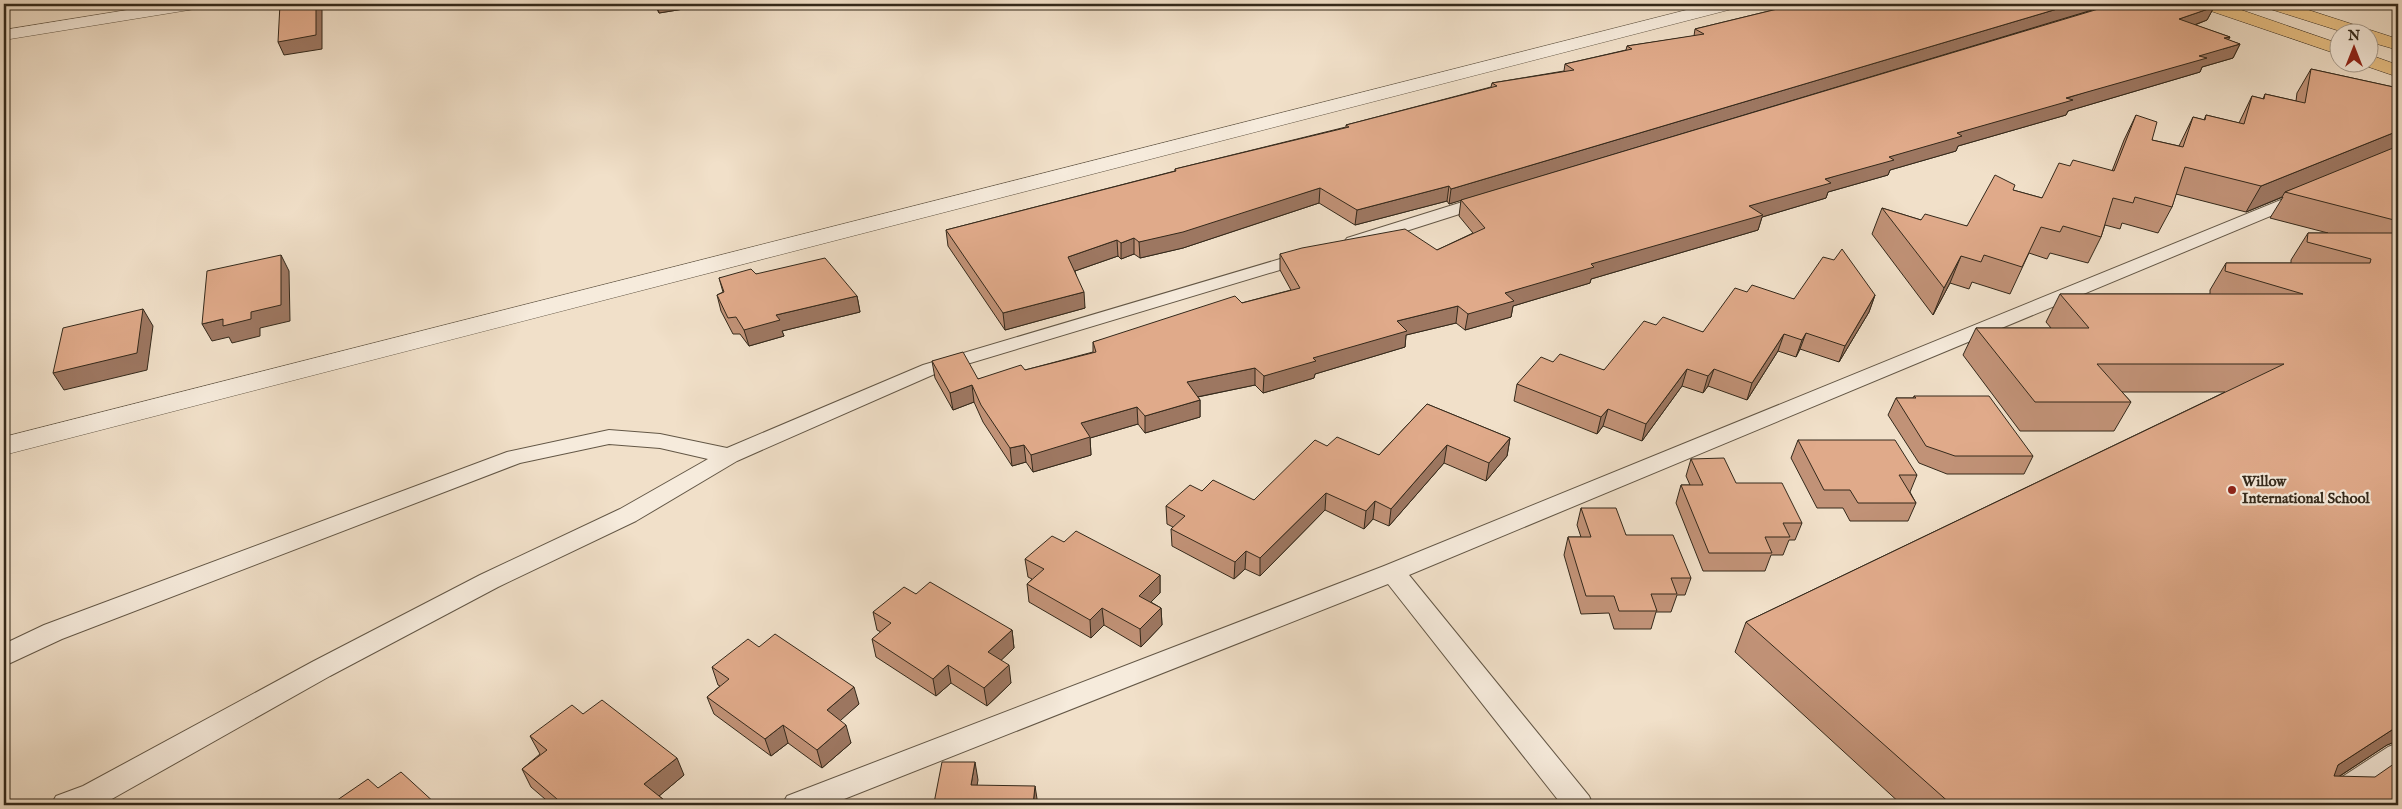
<svg xmlns="http://www.w3.org/2000/svg" width="2402" height="809" viewBox="0 0 2402 809" font-family="'IM FELL English',serif">
<rect width="100%" height="100%" fill="#f1e0c9"/>
<filter id="stains"><feTurbulence type="fractalNoise" baseFrequency=".004" numOctaves="4"/><feColorMatrix values="0 0 0 0 .2 0 0 0 0 .09 0 0 0 0 .02 0 0 0 .5 -.17"/></filter>
<radialGradient id="worn" r=".72"><stop offset=".6" stop-color="#630" stop-opacity="0"/><stop offset="1" stop-color="#630" stop-opacity=".3"/></radialGradient>
<g fill="none" stroke-linecap="round" stroke-linejoin="round">
<defs>
<path id="service" d="M 2303,191 L 2309,192 L 2312,196 L 2309,200 L 1409,575 L 1589,796 L 1593,805 L 1562,805 L 1388,584 L 829,805 L 782,805 L 787,796 L 1384,566 Z
M 1488,194 L 1494,195 L 1497,199 L 1494,203 L 1359,246 L 1347,246 L 1344,242 L 1347,238 Z
M 1307,251 L 1313,252 L 1316,256 L 1313,260 L 937,373 L 737,461 L 636,521 L 498,587 L 330,676 L 103,804 L 51,805 L 56,796 L 83,786 L 312,662 L 480,575 L 620,509 L 708,459 L 660,448 L 609,444 L 520,463 L 62,639 L 4,666 L 4,644 L 44,625 L 507,452 L 609,430 L 660,434 L 727,448 L 923,365 Z
M 2398,743 L 2398,770 L 2346,805 L 2309,805 L 2313,796 L 2388,747 Z"/>
<path id="minor" d="M 164,4 L 204,4 L 201,8 L 195,9 L 4,40 L 4,30 Z
M 1710,4 L 1739,4 L 1736,8 L 4,455 L 4,437 Z"/>
<path id="trunk" d="M 2200,4 L 2224,4 L 2340,44 L 2340,55 L 2202,8 Z
M 2265,4 L 2290,4 L 2398,39 L 2398,50 L 2370,42 L 2370,32 L 2343,32 L 2267,8 Z
M 2370,55 L 2398,65 L 2398,77 L 2363,65 L 2362,62 L 2370,62 Z"/>
</defs>
<use href="#service" stroke="#635746" stroke-width="2"/>
<use href="#minor" stroke="#635746" stroke-width="1"/>
<use href="#trunk" stroke="#34291b" stroke-width="1"/>
<use href="#service" fill="#f6ebdc" fill-rule="evenodd"/>
<use href="#minor" fill="#f6ebdc" fill-rule="evenodd"/>
<use href="#trunk" fill="#e8c084" fill-rule="evenodd"/>
</g>
<path fill="#c19277" stroke="#34291b" d="M 654,4 L 695,4 L 696,7 L 659,13 Z
M 1798,4 L 2112,4 L 1674,136 L 2214,7 L 2207,20 L 2195,25 L 2230,37 L 2228,40 L 2240,44 L 2233,58 L 2202,67 L 2200,72 L 2068,111 L 2066,115 L 1958,146 L 1956,151 L 1890,170 L 1888,175 L 1828,192 L 1826,198 L 1762,217 L 1758,230 L 1591,279 L 1590,283 L 1513,306 L 1511,317 L 1465,330 L 1456,323 L 1406,335 L 1405,347 L 1315,374 L 1314,378 L 1263,393 L 1255,385 L 1198,397 L 1200,400 L 1200,417 L 1145,433 L 1138,424 L 1090,438 L 1091,455 L 1033,472 L 1026,462 L 1012,466 L 983,422 L 974,402 L 953,410 L 935,378 L 932,361 L 978,379 L 1025,370 L 1093,352 L 1093,342 L 1291,290 L 1280,270 L 1280,254 L 1437,250 L 1473,233 L 1459,216 L 1461,200 L 1449,204 L 1447,201 L 1355,225 L 1319,203 L 1183,248 L 1140,258 L 1134,254 L 1121,259 L 1118,256 L 1075,271 L 1085,308 L 1005,330 L 948,246 L 946,230 L 1175,171 L 1175,169 L 1346,127 L 1346,125 L 1491,87 L 1492,83 L 1564,71 L 1565,64 L 1626,50 L 1627,46 L 1694,36 L 1695,29 Z
M 2311,69 L 2398,88 L 2398,742 L 2397,741 L 2387,745 L 2340,776 L 2398,805 L 1902,805 L 1735,652 L 1746,622 L 2225,392 L 2122,392 L 2131,402 L 2114,431 L 2020,431 L 1963,355 L 1976,328 L 2051,328 L 2046,322 L 2060,294 L 2210,294 L 2210,290 L 2226,263 L 2291,263 L 2291,260 L 2308,233 L 2328,233 L 2270,218 L 2283,197 L 2246,212 L 2176,194 L 2172,207 L 2158,233 L 2122,223 L 2120,229 L 2105,225 L 2101,237 L 2088,263 L 2050,253 L 2047,259 L 2029,253 L 2010,294 L 1972,282 L 1969,289 L 1950,283 L 1933,315 L 1872,234 L 1882,208 L 1921,220 L 1967,226 L 2013,190 L 2042,198 L 2070,166 L 2112,171 L 2124,140 L 2136,115 L 2152,140 L 2179,146 L 2193,117 L 2204,120 L 2206,115 L 2239,123 L 2252,96 L 2263,99 L 2265,94 L 2296,101 L 2297,93 Z
M 756,274 L 857,296 L 860,312 L 782,331 L 784,336 L 749,346 L 740,334 L 733,334 L 721,311 L 717,295 L 723,292 L 719,278 Z
M 1747,292 L 1794,299 L 1875,295 L 1869,312 L 1839,362 L 1800,349 L 1796,357 L 1778,351 L 1747,400 L 1708,386 L 1703,393 L 1682,386 L 1642,441 L 1603,426 L 1597,434 L 1514,401 L 1517,384 L 1553,362 L 1604,370 L 1656,325 L 1703,332 Z
M 1914,396 L 2033,456 L 2024,474 L 1947,474 L 1919,463 L 1888,415 L 1896,398 L 1913,398 Z
M 1427,404 L 1510,438 L 1507,456 L 1486,481 L 1444,463 L 1389,526 L 1373,519 L 1364,529 L 1325,510 L 1260,576 L 1245,569 L 1234,579 L 1172,546 L 1171,529 L 1173,527 L 1167,524 L 1166,506 L 1202,491 L 1254,500 L 1327,446 L 1379,455 Z
M 1798,440 L 1917,475 L 1910,492 L 1916,503 L 1908,521 L 1850,521 L 1843,508 L 1817,508 L 1791,458 Z
M 1691,459 L 1802,523 L 1795,540 L 1789,540 L 1783,555 L 1771,555 L 1765,571 L 1703,571 L 1676,503 L 1681,485 L 1690,485 L 1686,476 Z
M 1581,508 L 1626,535 L 1691,578 L 1685,595 L 1677,595 L 1671,612 L 1656,612 L 1651,629 L 1614,629 L 1609,613 L 1581,614 L 1564,555 L 1568,537 L 1581,537 L 1577,525 Z
M 1064,542 L 1160,575 L 1160,593 L 1151,602 L 1161,608 L 1162,625 L 1141,647 L 1104,625 L 1091,638 L 1029,602 L 1027,584 L 1032,579 L 1028,577 L 1025,559 Z
M 916,594 L 1012,630 L 1014,648 L 1001,660 L 1011,683 L 987,706 L 951,683 L 936,696 L 876,657 L 872,639 L 881,632 L 877,630 L 873,612 Z
M 759,647 L 859,704 L 840,720 L 851,743 L 822,768 L 788,743 L 771,756 L 714,714 L 707,697 L 720,686 L 718,685 L 712,667 Z
M 583,714 L 684,775 L 659,796 L 664,800 L 667,805 L 552,805 L 531,787 L 522,769 L 540,754 L 530,736 Z"/>
<path fill="#9d7761" stroke="#34291b" d="M 316,4 L 322,4 L 322,49 L 284,55 L 278,42 Z
M 657,4 L 695,4 L 696,7 L 659,13 Z
M 2074,4 L 2112,4 L 1449,204 L 1451,189 Z
M 2214,7 L 2207,20 L 2173,33 L 2179,19 Z
M 2230,37 L 2223,49 L 2240,44 L 2233,58 L 2202,67 L 2200,72 L 2068,111 L 2066,115 L 1958,146 L 1956,151 L 1890,170 L 1888,175 L 1828,192 L 1826,198 L 1762,217 L 1758,230 L 1591,279 L 1590,283 L 1513,306 L 1511,317 L 1465,330 L 1468,314 L 1505,293 L 1591,264 L 1749,206 L 1957,133 L 2199,56 L 2224,38 Z
M 2398,131 L 2398,149 L 2285,192 L 2282,197 L 2246,212 L 2261,186 Z
M 1449,186 L 1447,201 L 1355,225 L 1357,210 Z
M 1320,188 L 1319,203 L 1183,248 L 1140,258 L 1139,242 Z
M 1134,238 L 1134,254 L 1121,259 L 1121,243 Z
M 1117,240 L 1118,256 L 1069,273 L 1068,257 Z
M 281,255 L 289,271 L 290,321 L 260,328 L 260,336 L 232,343 L 229,337 L 212,341 L 202,324 L 251,312 Z
M 1961,256 L 1950,283 L 1933,315 L 1944,288 Z
M 1084,292 L 1085,308 L 1005,330 L 1003,313 Z
M 1875,295 L 1869,312 L 1839,362 L 1845,346 Z
M 857,296 L 860,312 L 782,331 L 784,336 L 749,346 L 744,330 L 776,315 Z
M 1458,306 L 1456,323 L 1406,335 L 1405,347 L 1315,374 L 1314,378 L 1263,393 L 1264,376 L 1313,358 L 1397,321 Z
M 143,309 L 153,326 L 147,370 L 64,390 L 53,373 Z
M 1806,333 L 1800,349 L 1796,357 L 1802,340 Z
M 1784,334 L 1778,351 L 1747,400 L 1752,383 Z
M 1255,368 L 1255,385 L 1187,399 L 1187,382 Z
M 1687,369 L 1682,386 L 1642,441 L 1646,424 Z
M 1714,369 L 1708,386 L 1703,393 L 1708,376 Z
M 972,385 L 974,402 L 953,410 L 950,393 Z
M 1200,400 L 1200,417 L 1145,433 L 1145,416 Z
M 1137,407 L 1138,424 L 1090,438 L 1091,455 L 1033,472 L 1031,455 L 1081,423 Z
M 1608,409 L 1603,426 L 1597,434 L 1601,417 Z
M 1510,438 L 1507,456 L 1486,481 L 1489,463 Z
M 1024,445 L 1026,462 L 1012,466 L 1010,448 Z
M 1447,445 L 1444,463 L 1389,526 L 1391,509 Z
M 1326,493 L 1325,510 L 1260,576 L 1260,558 Z
M 1375,501 L 1373,519 L 1364,529 L 1366,511 Z
M 1246,551 L 1245,569 L 1234,579 L 1235,562 Z
M 1160,575 L 1160,593 L 1140,613 L 1139,596 Z
M 1102,608 L 1104,625 L 1091,638 L 1090,620 Z
M 1161,608 L 1162,625 L 1141,647 L 1140,629 Z
M 1012,630 L 1014,648 L 991,670 L 988,652 Z
M 948,665 L 951,683 L 936,696 L 933,679 Z
M 1009,665 L 1011,683 L 987,706 L 984,688 Z
M 854,687 L 859,704 L 832,728 L 827,710 Z
M 783,725 L 788,743 L 771,756 L 765,739 Z
M 846,725 L 851,743 L 822,768 L 817,750 Z
M 2398,726 L 2398,740 L 2397,741 L 2387,745 L 2312,794 L 2338,765 Z
M 677,758 L 684,775 L 652,802 L 644,784 Z
M 975,762 L 978,780 L 974,803 L 971,785 Z
M 1035,786 L 1038,805 L 1033,805 Z
M 596,800 L 599,805 L 590,805 Z
M 664,800 L 667,805 L 658,805 Z"/>
<path fill="#e0aa8a" stroke="#34291b" d="M 280,4 L 316,4 L 316,35 L 278,42 Z
M 1798,4 L 2074,4 L 1451,189 L 1449,186 L 1357,210 L 1320,188 L 1183,232 L 1139,242 L 1134,238 L 1121,243 L 1117,240 L 1068,257 L 1084,292 L 1003,313 L 946,230 L 1176,171 L 1175,169 L 1349,127 L 1346,125 L 1497,86 L 1492,83 L 1574,70 L 1565,64 L 1632,49 L 1627,46 L 1704,34 L 1695,29 Z
M 2115,4 L 2205,4 L 2214,7 L 2179,19 L 2230,37 L 2224,38 L 2240,44 L 2199,56 L 2207,58 L 2066,98 L 2073,100 L 1957,133 L 1962,136 L 1889,157 L 1894,160 L 1825,179 L 1831,183 L 1749,206 L 1763,215 L 1591,264 L 1594,267 L 1505,293 L 1514,301 L 1468,314 L 1458,306 L 1397,321 L 1407,331 L 1313,358 L 1316,361 L 1264,376 L 1255,368 L 1187,382 L 1200,400 L 1145,416 L 1137,407 L 1081,423 L 1090,437 L 1031,455 L 1024,445 L 1010,448 L 981,405 L 972,385 L 950,393 L 932,361 L 963,352 L 978,379 L 1021,365 L 1025,370 L 1096,352 L 1093,342 L 1235,296 L 1242,303 L 1300,288 L 1280,254 L 1302,248 L 1405,229 L 1437,250 L 1485,228 L 1461,200 Z
M 2311,69 L 2398,88 L 2398,131 L 2261,186 L 2185,167 L 2172,207 L 2135,197 L 2133,203 L 2113,198 L 2101,237 L 2063,226 L 2060,232 L 2041,227 L 2022,267 L 1984,255 L 1981,262 L 1961,256 L 1944,288 L 1882,208 L 1921,220 L 1925,214 L 1967,226 L 1995,175 L 2015,185 L 2013,190 L 2042,198 L 2059,163 L 2070,166 L 2073,160 L 2114,171 L 2136,115 L 2157,122 L 2152,140 L 2183,147 L 2193,117 L 2205,120 L 2206,115 L 2244,124 L 2252,96 L 2264,99 L 2265,94 L 2305,103 Z
M 2398,146 L 2398,221 L 2285,192 Z
M 2308,233 L 2398,233 L 2398,726 L 2338,765 L 2334,776 L 2375,777 L 2398,761 L 2398,805 L 1952,805 L 1746,622 L 2284,364 L 2097,364 L 2131,402 L 2035,402 L 1976,328 L 2089,328 L 2060,294 L 2303,294 L 2225,271 L 2226,263 L 2370,263 L 2371,259 L 2307,242 Z
M 1842,249 L 1875,295 L 1845,346 L 1806,333 L 1802,340 L 1784,334 L 1752,383 L 1714,369 L 1708,376 L 1687,369 L 1646,424 L 1608,409 L 1601,417 L 1517,384 L 1541,357 L 1553,362 L 1560,354 L 1604,370 L 1644,321 L 1656,325 L 1663,317 L 1703,332 L 1735,288 L 1747,292 L 1752,285 L 1794,299 L 1823,257 L 1834,260 Z
M 281,255 L 281,305 L 251,312 L 251,319 L 223,326 L 223,319 L 202,324 L 207,271 Z
M 825,258 L 857,296 L 776,315 L 780,320 L 744,330 L 736,317 L 728,318 L 717,295 L 724,292 L 719,278 L 751,269 L 756,274 Z
M 143,309 L 137,353 L 53,373 L 63,328 Z
M 1914,396 L 1989,396 L 2033,456 L 1955,456 L 1926,446 L 1896,398 L 1916,398 Z
M 1427,404 L 1510,438 L 1489,463 L 1447,445 L 1391,509 L 1375,501 L 1366,511 L 1326,493 L 1260,558 L 1246,551 L 1235,562 L 1171,529 L 1185,516 L 1166,506 L 1190,485 L 1202,491 L 1213,480 L 1254,500 L 1315,440 L 1327,446 L 1337,437 L 1379,455 Z
M 1798,440 L 1895,440 L 1917,475 L 1899,475 L 1916,503 L 1858,503 L 1850,490 L 1824,490 Z
M 1724,458 L 1736,483 L 1782,483 L 1802,523 L 1783,523 L 1790,537 L 1765,537 L 1772,553 L 1709,553 L 1681,485 L 1703,485 L 1691,459 Z
M 1581,508 L 1616,508 L 1626,535 L 1673,535 L 1691,578 L 1671,578 L 1677,594 L 1651,594 L 1657,611 L 1619,611 L 1614,596 L 1586,596 L 1568,537 L 1591,537 Z
M 1076,531 L 1160,575 L 1139,596 L 1161,608 L 1140,629 L 1102,608 L 1090,620 L 1027,584 L 1044,569 L 1025,559 L 1052,536 L 1064,542 Z
M 930,582 L 1012,630 L 988,652 L 1009,665 L 984,688 L 948,665 L 933,679 L 872,639 L 891,623 L 873,612 L 904,587 L 916,594 Z
M 775,634 L 854,687 L 827,710 L 846,725 L 817,750 L 783,725 L 765,739 L 707,697 L 729,679 L 712,667 L 748,639 L 759,647 Z
M 602,700 L 677,758 L 644,784 L 664,800 L 658,805 L 602,805 L 596,800 L 590,805 L 564,805 L 522,769 L 547,750 L 530,736 L 572,705 L 583,714 Z
M 942,762 L 975,762 L 971,785 L 1035,786 L 1033,805 L 908,805 L 909,802 L 934,803 Z
M 401,772 L 437,805 L 330,805 L 368,779 L 378,788 Z"/>
<circle fill="#8f2418" stroke="#f6ebdc" stroke-width="2" cx="2232" cy="490" r="5"/>
<g text-anchor="middle" stroke-width="4.5" stroke-linejoin="round" paint-order="stroke">
<g font-size="15" font-weight="bold" fill="#34291b" stroke="#f6ebdc" text-anchor="start">
<text x="2242" y="486">Willow<tspan x="2242" dy="17">International School</tspan></text>
</g>
</g>
<rect width="2402" height="809" fill="none" stroke="#f1e0c9" stroke-width="20"/>
<rect x="5" y="5" width="2392" height="799" fill="none" stroke="#34291b" stroke-width="2.5"/>
<rect x="10" y="10" width="2382" height="789" fill="none" stroke="#34291b"/>
<g transform="translate(2354 48)"><circle r="24" fill="#f6ebdc" stroke="#a89d8f"/>
<path d="M0-4L9 19L0 12L-9 19Z" fill="#8f2418"/>
<text y="-8" font-size="14" font-weight="bold" text-anchor="middle" fill="#34291b">N</text>
</g>
<rect width="100%" height="100%" filter="url(#stains)"/>
<rect width="100%" height="100%" fill="url(#worn)"/>
</svg>
